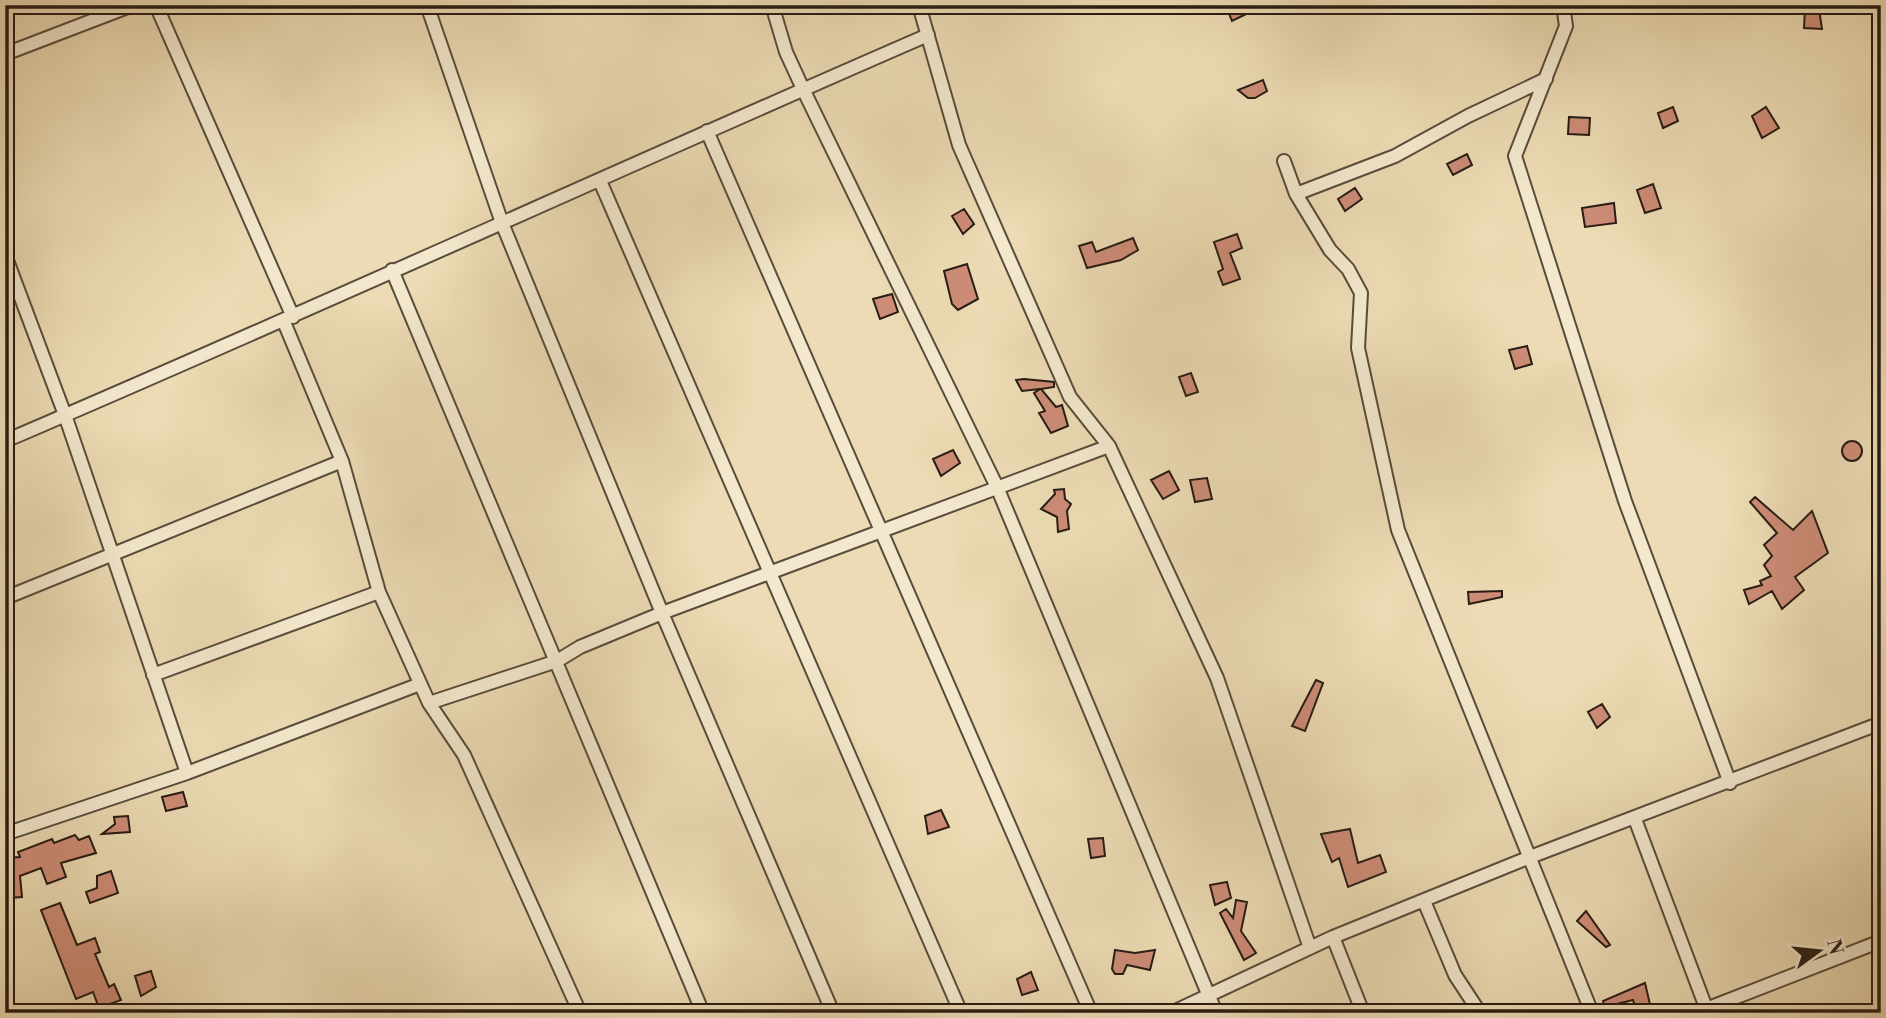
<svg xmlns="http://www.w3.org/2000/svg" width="1886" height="1018" viewBox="0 0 1886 1018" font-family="'Libre Bodoni',serif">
<rect width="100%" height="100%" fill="#ecdbb4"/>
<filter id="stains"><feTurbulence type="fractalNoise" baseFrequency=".00286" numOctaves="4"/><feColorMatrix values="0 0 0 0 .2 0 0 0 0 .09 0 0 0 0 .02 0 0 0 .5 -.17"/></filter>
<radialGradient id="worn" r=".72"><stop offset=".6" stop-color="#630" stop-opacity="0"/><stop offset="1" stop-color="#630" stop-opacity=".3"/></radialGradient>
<path fill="#cd8c77" stroke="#271c13" stroke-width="2" d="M 1240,5 L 1265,5 L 1232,21 L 1228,11 Z
M 1805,9 L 1819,9 L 1822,29 L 1804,28 Z
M 1263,80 L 1267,91 L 1255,98 L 1248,98 L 1238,90 Z
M 1673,107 L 1678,121 L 1663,128 L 1658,113 Z
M 1766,107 L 1779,128 L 1762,138 L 1752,116 Z
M 1569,117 L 1590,118 L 1589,135 L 1568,134 Z
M 1467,154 L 1472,165 L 1453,175 L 1447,164 Z
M 1653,184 L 1661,208 L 1645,213 L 1637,190 Z
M 1355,188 L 1362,199 L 1345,211 L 1338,199 Z
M 1614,203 L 1616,223 L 1585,227 L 1582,208 Z
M 964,209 L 974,224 L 963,234 L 952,216 Z
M 1237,234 L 1242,248 L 1230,253 L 1240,279 L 1223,285 L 1218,272 L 1223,269 L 1214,242 Z
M 1133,238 L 1138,250 L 1121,260 L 1087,268 L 1079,246 L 1092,242 L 1096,252 Z
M 967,264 L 978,299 L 958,310 L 952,304 L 944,271 Z
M 892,294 L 898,312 L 880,319 L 873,299 Z
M 1527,346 L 1532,364 L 1515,369 L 1509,350 Z
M 1191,373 L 1198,392 L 1186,396 L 1179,377 Z
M 1024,379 L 1054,382 L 1054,387 L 1041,389 L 1056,407 L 1062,405 L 1068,426 L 1051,433 L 1039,413 L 1045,411 L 1034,393 L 1040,389 L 1022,391 L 1016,380 Z
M1842 451a10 10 0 1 1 20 0a10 10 0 1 1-20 0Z
M 953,450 L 960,463 L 941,476 L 933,459 Z
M 1169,471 L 1179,490 L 1163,499 L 1151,480 Z
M 1207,478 L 1212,499 L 1195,502 L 1190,480 Z
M 1064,489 L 1065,499 L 1071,504 L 1067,511 L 1069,529 L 1058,532 L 1057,517 L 1041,509 L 1055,494 L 1054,490 Z
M 1755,497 L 1793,530 L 1812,511 L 1828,553 L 1795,577 L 1804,590 L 1782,609 L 1772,591 L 1749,604 L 1744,590 L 1762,585 L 1760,581 L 1771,576 L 1764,565 L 1772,556 L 1764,545 L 1777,533 L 1750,502 Z
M 1502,591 L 1502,597 L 1469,604 L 1468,592 Z
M 1316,680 L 1323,683 L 1305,731 L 1292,726 Z
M 1602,704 L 1610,717 L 1597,728 L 1588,712 Z
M 183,792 L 187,806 L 166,811 L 162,797 Z
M 941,810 L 949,827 L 928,834 L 925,816 Z
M 128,816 L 130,832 L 102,834 L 115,824 L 114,817 Z
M 1350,829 L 1358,863 L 1380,855 L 1386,872 L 1348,887 L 1339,858 L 1332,862 L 1321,834 Z
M 75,835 L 79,840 L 89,836 L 96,853 L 61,863 L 66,877 L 47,884 L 41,868 L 20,876 L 22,897 L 8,898 L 5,858 L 20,857 L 18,852 L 52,839 L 54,843 Z
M 1103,838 L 1105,856 L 1091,858 L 1088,839 Z
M 111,871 L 118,893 L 90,903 L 86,892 L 97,888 L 97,876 Z
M 1227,882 L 1231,898 L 1215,905 L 1210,885 Z
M 1236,900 L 1247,902 L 1241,931 L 1256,953 L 1244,960 L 1220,913 L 1226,909 L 1233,918 Z
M 60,903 L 77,945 L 95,938 L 100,952 L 95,954 L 109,987 L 114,984 L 121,1000 L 99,1008 L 93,992 L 76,999 L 41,910 Z
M 1586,911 L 1610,945 L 1606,947 L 1577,921 Z
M 1115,950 L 1135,953 L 1155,950 L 1150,970 L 1127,965 L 1123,974 L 1115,974 L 1112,969 Z
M 151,971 L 156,987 L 141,996 L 135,976 Z
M 1031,972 L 1038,990 L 1022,995 L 1017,979 Z
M 1645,983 L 1652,1013 L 1637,1013 L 1633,1000 L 1605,1007 L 1603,1001 Z"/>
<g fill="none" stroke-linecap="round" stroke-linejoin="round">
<defs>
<path id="minor" d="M 156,5 L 293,317
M 427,5 L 502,223 L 662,613 L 833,1013
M 772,5 L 786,52 L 803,89 L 997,487 L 1216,1013
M 919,5 L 959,145 L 1070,397 L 1109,446 L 1217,678 L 1310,948
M 1563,5 L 1566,26 L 1515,156 L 1625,501 L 1730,783
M 5,54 L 133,5
M 707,131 L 1091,1013
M 1284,161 L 1296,194 L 1330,250 L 1348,269 L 1361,293 L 1358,348 L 1398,530 L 1592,1013
M 600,181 L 961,1013
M 1296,194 L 1395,156 L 1468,116 L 1546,79
M 5,255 L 65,415 L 187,773 L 420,684
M 392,270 L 703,1013
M 284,322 L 342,461 L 379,592 L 429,703 L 464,755 L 580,1013
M 5,441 C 314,309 619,169 928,35
M 5,598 L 342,461
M 153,675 L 379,592
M 429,703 L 557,661 L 580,647 L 662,613 L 1109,446
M 1635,819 L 1708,1013
M 5,834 L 187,773
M 1424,901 L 1455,975 L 1480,1013
M 1333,937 L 1363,1013
M 1706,1009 L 1881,941
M 1171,1013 L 1333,937 L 1530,857 L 1881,723"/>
</defs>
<use href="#minor" stroke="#584c3b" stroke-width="16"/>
<use href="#minor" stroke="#f3e8ce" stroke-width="12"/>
</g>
<rect width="1886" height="1018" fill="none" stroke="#ecdbb4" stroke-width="28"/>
<rect x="7" y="7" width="1872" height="1004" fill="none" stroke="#271c13" stroke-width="3.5"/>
<rect x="14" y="14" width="1858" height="990" fill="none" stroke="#271c13" stroke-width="2"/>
<g transform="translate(1819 951) rotate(75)" stroke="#f3e8ce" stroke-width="5" paint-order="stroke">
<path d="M0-5L12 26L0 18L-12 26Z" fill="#271c13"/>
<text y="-10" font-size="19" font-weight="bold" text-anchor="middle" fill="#271c13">N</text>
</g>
<rect width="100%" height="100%" filter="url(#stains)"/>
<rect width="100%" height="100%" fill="url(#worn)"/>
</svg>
